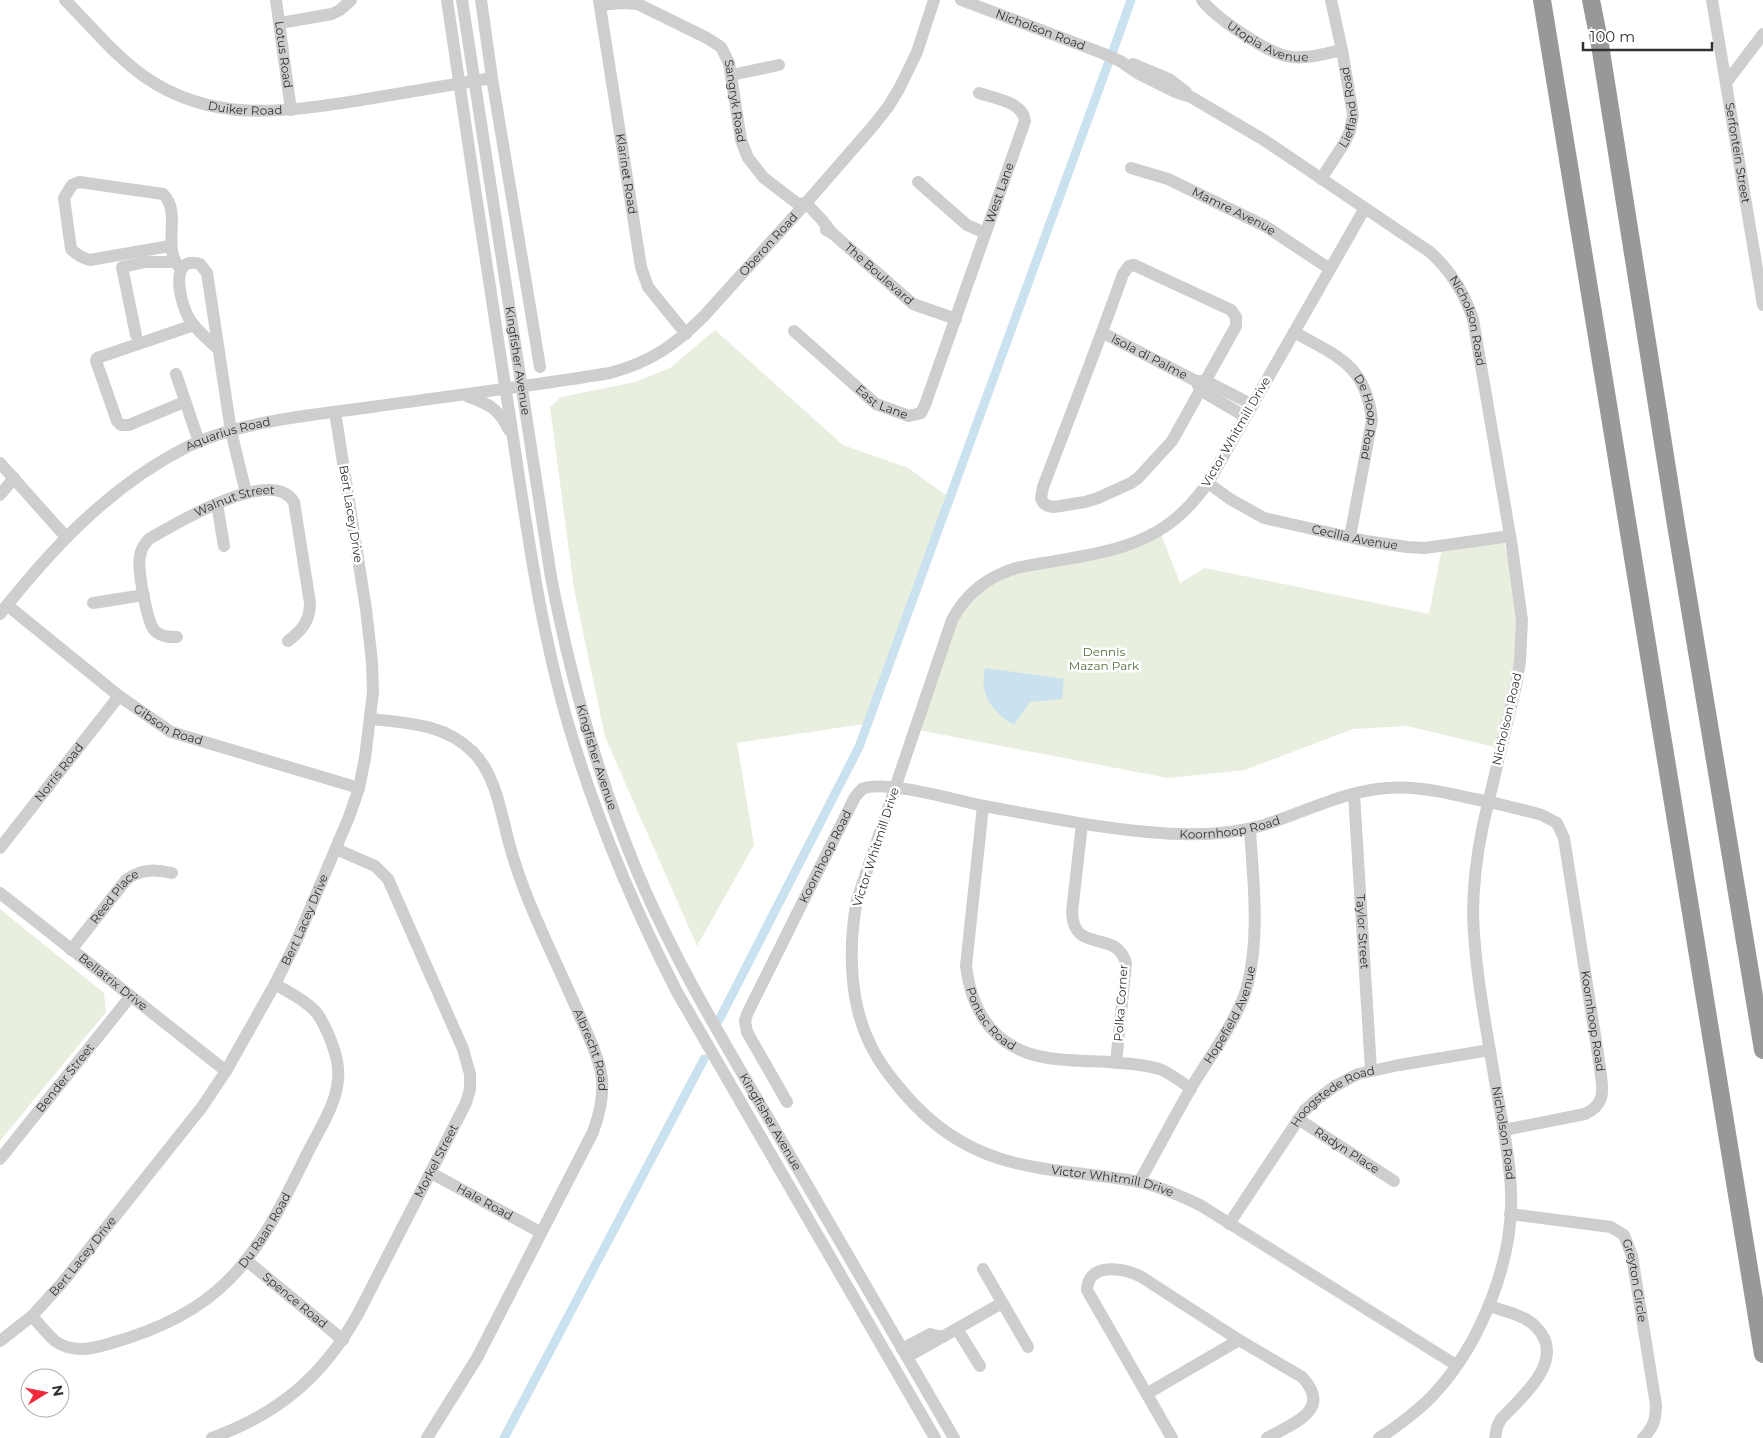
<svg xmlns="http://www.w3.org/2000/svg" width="1763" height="1438" viewBox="0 0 1763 1438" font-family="Montserrat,sans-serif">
<rect width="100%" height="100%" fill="#fff"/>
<path fill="#e8efdf" d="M 715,330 L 843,445 L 908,468 L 953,500 L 870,723 L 737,743 L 754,845 L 697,946 L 605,737 L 574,589 L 550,407 L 561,397 L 635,382 L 670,368 Z
M 1161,534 L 1180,583 L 1205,568 L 1429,614 L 1442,548 L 1504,542 L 1518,607 L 1518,650 L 1499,748 L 1407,726 L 1353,729 L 1245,770 L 1168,778 L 913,729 L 950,615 L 1013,569 Z
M 0,909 L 104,993 L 106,1012 L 0,1141 Z"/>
<path fill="#cae2ef" d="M 985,668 L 1064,679 L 1062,699 L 1030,702 L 1014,725 C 992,711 979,696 985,668 Z"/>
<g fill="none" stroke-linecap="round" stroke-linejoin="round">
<path stroke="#cae2ef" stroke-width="9" d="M 1113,51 L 1131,0
M 719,1020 L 859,747 L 1108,64
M 504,1438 L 704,1059"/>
<g stroke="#cecece" stroke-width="12">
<path id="s1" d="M 65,0 C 91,26 115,56 145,77 C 213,124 284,112 361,100 C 405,93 448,85 492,78"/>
<path id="s2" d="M 276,0 L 291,110"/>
<path d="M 447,0 C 466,131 486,261 506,392 C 524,505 537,620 570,730 C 597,820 634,908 677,992 L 935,1438"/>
<path id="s3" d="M 462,0 L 551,577 C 571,680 598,779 639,876 C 676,963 725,1044 773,1126 C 833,1230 893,1334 954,1438"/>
<path d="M 481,0 L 492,78 L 540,367"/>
<path id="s4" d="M 599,0 L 641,267 L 648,287 L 686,334"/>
<path id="s5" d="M 961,0 L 1102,53 L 1120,61 L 1139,74 L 1175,92 L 1191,97 L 1264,140 L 1430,252 C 1451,271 1464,292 1473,319 L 1512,547 L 1522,620 L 1520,661 L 1517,681 L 1483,825 C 1477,854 1473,885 1473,915 C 1475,973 1487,1031 1496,1087 C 1502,1122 1510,1157 1511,1192 C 1514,1260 1481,1343 1435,1393 C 1424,1406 1394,1429 1379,1438"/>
<path id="s6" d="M 1202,0 C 1215,17 1270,56 1292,57 C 1308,59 1327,53 1342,50"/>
<path id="s7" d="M 1712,0 L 1763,305"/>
<path id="s8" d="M 600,5 L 622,3 L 638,4 L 707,38 L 721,47 L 729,63 L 741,140 L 748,158 L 764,178 L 798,204 L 806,203 L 822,220 L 832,233"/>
<path d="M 280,23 L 332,14 L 340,10 L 351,0"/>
<path d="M 1133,64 L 1169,79 L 1186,92"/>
<path d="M 731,75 L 779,65"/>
<path d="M 1726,83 L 1763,34"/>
<path id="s9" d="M 1131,168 L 1168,179 L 1265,226 L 1330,269"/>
<path id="s10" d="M 1321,179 L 1345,142 L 1350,131 L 1353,115 L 1342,50 L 1331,0"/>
<path d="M 918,182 L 967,225 L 985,233"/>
<path id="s11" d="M 1365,208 L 1208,483 C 1200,493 1193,503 1183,512 C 1139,555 1074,556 1016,568 C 987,577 966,593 952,620 L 857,900 C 848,948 849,1004 872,1048 C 880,1064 891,1078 903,1092 C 929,1123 962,1147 1001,1159 C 1046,1173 1094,1173 1140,1182 C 1161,1187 1181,1196 1200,1205 L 1456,1365"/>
<path id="s12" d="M 826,230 L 832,233 L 913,304 L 956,319"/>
<path d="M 170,246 L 90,260 C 82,258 77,255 71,249 L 64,198 L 72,185 L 79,182 L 163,194 C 183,213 160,249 181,269"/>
<path d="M 1134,265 L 1231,310 L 1236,317 L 1236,326 L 1172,441 L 1138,478 L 1131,483 L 1098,498 L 1085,502 L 1054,507 C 1047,506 1043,505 1041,498 L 1043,487 C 1070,416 1098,345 1123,274 L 1129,266 Z"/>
<path id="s13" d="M 794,331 L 876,404 L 909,416 L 921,413 L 925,405 L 1025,121 C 1023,102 994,98 979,93"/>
<path id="s14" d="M 1294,332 C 1337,356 1366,365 1372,420 L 1350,537"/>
<path id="s15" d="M 1103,333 L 1196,381 L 1206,381 L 1253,405"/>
<path d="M 136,335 L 122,267 L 146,262 L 174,262"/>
<path d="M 218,349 C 209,340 197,331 190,320 C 181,306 167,254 200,264 L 207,273 L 231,431 L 246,493"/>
<path d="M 176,374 L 199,442"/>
<path d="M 1197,383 L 1200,390 L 1246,417"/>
<path d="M 467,396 C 489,404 498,408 509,430"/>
<path d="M 184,402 L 129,425 L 121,425 L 117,421 L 96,361 L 97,358 L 194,325"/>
<path d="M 0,463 L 66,537"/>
<path id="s16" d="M 1208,483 L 1230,499 L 1264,518 L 1366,541 L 1407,547 L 1425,548 L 1510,536"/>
<path d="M 0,495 L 14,478"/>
<path d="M 217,504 L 224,546"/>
<path d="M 93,603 L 144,595"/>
<path id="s17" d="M 7,605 L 119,696 L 171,732 L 359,788"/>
<path id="s18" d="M 0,614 C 53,547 110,486 187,447 C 240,421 313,415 371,407 C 451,396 531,386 610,373 C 651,362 675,345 704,316 L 806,203 L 873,126 L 888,107 L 899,89 L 917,52 L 934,0"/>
<path id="s19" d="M 177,637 C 169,637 162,637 155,631 C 147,623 137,568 140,556 C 141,549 144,544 149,539 C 175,524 272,465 294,502 L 310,603 C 310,621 302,630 288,641"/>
<path id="s20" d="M 371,719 C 408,723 445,724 473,752 C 496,775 501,813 509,843 C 524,899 552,952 575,1005 C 584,1027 596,1049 601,1072 C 605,1093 600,1113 593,1132 L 477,1358 L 427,1438"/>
<path id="s21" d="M 1354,794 L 1371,1070"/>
<path id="s22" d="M 983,806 L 966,966 C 972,1015 997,1050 1048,1058 C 1068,1061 1089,1061 1109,1062 C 1126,1064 1146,1064 1162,1070 C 1172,1075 1182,1082 1191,1089"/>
<path d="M 1082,824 L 1072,912 C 1074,956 1115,927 1126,963 L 1116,1063"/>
<path id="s23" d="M 0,848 L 119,696"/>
<path id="s24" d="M 0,893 L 226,1071"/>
<path id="s25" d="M 71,950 L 126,880 C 140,869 155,869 172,873"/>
<path id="s26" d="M 787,1102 L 747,1032 L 745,1021 L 747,1014 L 855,797 L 862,789 C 883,779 959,801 984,806 C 1039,816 1093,827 1148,832 C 1187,836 1226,836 1264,825 C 1305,812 1344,791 1387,788 C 1414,786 1439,791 1465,797 C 1491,802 1517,808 1542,815 L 1557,823 L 1564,838 L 1600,1067 C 1602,1088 1608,1103 1585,1114 L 1504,1130"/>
<path id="s27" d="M 1298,1119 L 1394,1181"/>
<path id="s28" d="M 0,1159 L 130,997"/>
<path id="s29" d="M 431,1173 L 540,1232"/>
<path id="s30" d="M 1139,1182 C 1158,1149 1175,1115 1194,1083 C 1211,1055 1241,1014 1248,983 C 1260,932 1253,881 1250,829"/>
<path id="s31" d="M 1510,1214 L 1611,1227 L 1624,1235 L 1632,1256 L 1656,1405 C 1656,1420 1653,1428 1643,1438"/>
<path id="s32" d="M 1229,1224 L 1304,1111 L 1316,1100 L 1335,1086 L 1358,1074 L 1399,1065 L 1490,1050"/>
<path id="s33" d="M 247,1261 L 343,1340"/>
<path d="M 983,1269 L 1028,1347"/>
<path d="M 1489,1306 C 1504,1311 1524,1315 1535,1326 C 1569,1358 1522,1397 1501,1419 L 1497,1427 L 1495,1438"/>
<path id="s34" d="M 32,1316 C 39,1324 47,1334 55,1341 C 77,1357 105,1345 128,1338 C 233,1304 262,1246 308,1152 C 321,1126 341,1098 338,1068 C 337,1053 324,1019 313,1009 C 303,999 288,992 275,984"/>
<path d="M 957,1329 L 980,1366"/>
<path id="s35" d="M 0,1341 L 32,1316 L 62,1283 L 202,1107 L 226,1071 L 275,984 L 296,942 L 349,817 L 359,788 L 365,758 L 373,692 L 372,662 L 366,609 L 335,412"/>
<path d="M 902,1349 L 930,1334 L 943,1337"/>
<path d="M 907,1357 L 1002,1303"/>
<path d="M 1148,1393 L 1239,1340"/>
<path id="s36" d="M 212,1438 C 280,1413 323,1376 358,1314 L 466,1103 L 470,1089 L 470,1074 L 463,1049 L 388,879 L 375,866 L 336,849"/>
<path d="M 1172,1438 L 1087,1290 C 1088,1262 1122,1268 1140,1276 L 1239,1340 L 1302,1377 C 1334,1411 1291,1424 1267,1438"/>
</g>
<path stroke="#989898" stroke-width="18" d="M 1542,0 L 1763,1354
M 1591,0 L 1600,45 L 1676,525 L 1763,1050"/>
</g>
<g text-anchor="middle" stroke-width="5" stroke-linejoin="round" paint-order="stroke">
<g font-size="12" fill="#313131" stroke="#fff">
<text dy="4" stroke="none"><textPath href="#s5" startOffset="85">Nicholson Road</textPath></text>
<text dy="4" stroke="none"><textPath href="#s6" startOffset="80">Utopia Avenue</textPath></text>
<text dy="4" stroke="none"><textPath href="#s2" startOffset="55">Lotus Road</textPath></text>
<text dy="4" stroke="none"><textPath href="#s8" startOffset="188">Sangryk Road</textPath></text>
<text dy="4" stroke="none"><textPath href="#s1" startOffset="218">Duiker Road</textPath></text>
<text dy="4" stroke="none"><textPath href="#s10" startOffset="80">Liefland Road</textPath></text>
<text dy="4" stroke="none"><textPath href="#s7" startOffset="155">Serfontein Street</textPath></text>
<text dy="4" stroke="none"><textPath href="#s4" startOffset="176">Klarinet Road</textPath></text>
<text dy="4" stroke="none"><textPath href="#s13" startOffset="391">West Lane</textPath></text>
<text dy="4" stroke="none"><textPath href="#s9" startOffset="112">Mamre Avenue</textPath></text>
<text dy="4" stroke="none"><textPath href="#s18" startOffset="891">Oberon Road</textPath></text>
<text dy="4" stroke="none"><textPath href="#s12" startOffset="69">The Boulevard</textPath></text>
<text dy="4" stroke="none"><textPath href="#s5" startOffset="616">Nicholson Road</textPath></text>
<text dy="4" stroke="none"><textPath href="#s15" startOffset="52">Isola di Palme</textPath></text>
<text dy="4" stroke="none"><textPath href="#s3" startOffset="365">Kingfisher Avenue</textPath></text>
<text dy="4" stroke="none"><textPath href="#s13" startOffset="114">East Lane</textPath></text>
<text dy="4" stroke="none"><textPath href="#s14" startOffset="121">De Hoop Road</textPath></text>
<text transform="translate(1236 432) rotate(-60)" y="4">Victor Whitmill Drive</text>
<text dy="4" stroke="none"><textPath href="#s18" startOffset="296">Aquarius Road</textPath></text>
<text dy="4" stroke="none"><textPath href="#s19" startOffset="215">Walnut Street</textPath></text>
<text transform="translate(351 514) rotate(81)" y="4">Bert Lacey Drive</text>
<text dy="4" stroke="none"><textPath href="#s16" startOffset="159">Cecilia Avenue</textPath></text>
<text transform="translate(1507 719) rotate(-77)" y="4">Nicholson Road</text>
<text dy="4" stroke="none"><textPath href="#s17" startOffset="202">Gibson Road</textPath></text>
<text dy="4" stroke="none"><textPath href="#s3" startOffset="770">Kingfisher Avenue</textPath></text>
<text dy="4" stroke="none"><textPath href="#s23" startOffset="96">Norris Road</textPath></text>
<text dy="4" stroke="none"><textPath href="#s26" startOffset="725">Koornhoop Road</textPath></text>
<text transform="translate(876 847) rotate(-72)" y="4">Victor Whitmill Drive</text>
<text dy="4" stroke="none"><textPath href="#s26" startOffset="275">Koornhoop Road</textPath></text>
<text dy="4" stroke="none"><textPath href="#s25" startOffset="69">Reed Place</textPath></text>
<text dy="4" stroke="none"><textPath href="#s35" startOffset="524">Bert Lacey Drive</textPath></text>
<text dy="4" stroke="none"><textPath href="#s21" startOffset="138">Taylor Street</textPath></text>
<text dy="4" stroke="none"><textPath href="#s24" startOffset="144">Bellatrix Drive</textPath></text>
<text transform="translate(1121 1003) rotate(-86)" y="4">Polka Corner</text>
<text dy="4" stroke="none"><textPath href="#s30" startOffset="191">Hopefield Avenue</textPath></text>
<text dy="4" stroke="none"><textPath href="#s22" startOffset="221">Pontac Road</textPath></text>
<text dy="4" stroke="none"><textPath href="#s26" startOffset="1265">Koornhoop Road</textPath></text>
<text dy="4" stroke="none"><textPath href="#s20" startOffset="432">Albrecht Road</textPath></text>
<text dy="4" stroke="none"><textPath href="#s28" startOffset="104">Bender Street</textPath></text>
<text dy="4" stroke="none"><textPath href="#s32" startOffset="168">Hoogstede Road</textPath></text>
<text dy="4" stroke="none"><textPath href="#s3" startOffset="1175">Kingfisher Avenue</textPath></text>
<text dy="4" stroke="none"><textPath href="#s5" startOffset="1441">Nicholson Road</textPath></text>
<text dy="4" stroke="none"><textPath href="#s27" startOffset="58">Radyn Place</textPath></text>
<text dy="4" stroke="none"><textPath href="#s36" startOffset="368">Morkel Street</textPath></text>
<text dy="4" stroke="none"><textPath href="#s11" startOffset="1354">Victor Whitmill Drive</textPath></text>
<text dy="4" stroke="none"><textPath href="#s29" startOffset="61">Hale Road</textPath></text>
<text dy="4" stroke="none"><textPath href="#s34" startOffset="289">Du Raan Road</textPath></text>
<text dy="4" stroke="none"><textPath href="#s35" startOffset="119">Bert Lacey Drive</textPath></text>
<text dy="4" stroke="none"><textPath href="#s31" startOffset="164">Greyton Circle</textPath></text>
<text dy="4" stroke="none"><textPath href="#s33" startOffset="62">Spence Road</textPath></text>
</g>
<g font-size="12" fill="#55713a" stroke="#fff">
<text x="1104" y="656">Dennis<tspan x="1104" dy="14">Mazan Park</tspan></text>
</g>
</g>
<g transform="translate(45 1393) rotate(80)"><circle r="24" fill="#ffffff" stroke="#adadad"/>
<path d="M0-4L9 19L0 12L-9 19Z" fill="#f12a3d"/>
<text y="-8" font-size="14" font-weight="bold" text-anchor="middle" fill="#313131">N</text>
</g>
<path d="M1583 42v8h129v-8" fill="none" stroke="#313131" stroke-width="2.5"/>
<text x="1590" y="42" font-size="15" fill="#313131" stroke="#ffffff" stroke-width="4" paint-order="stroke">100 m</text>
</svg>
